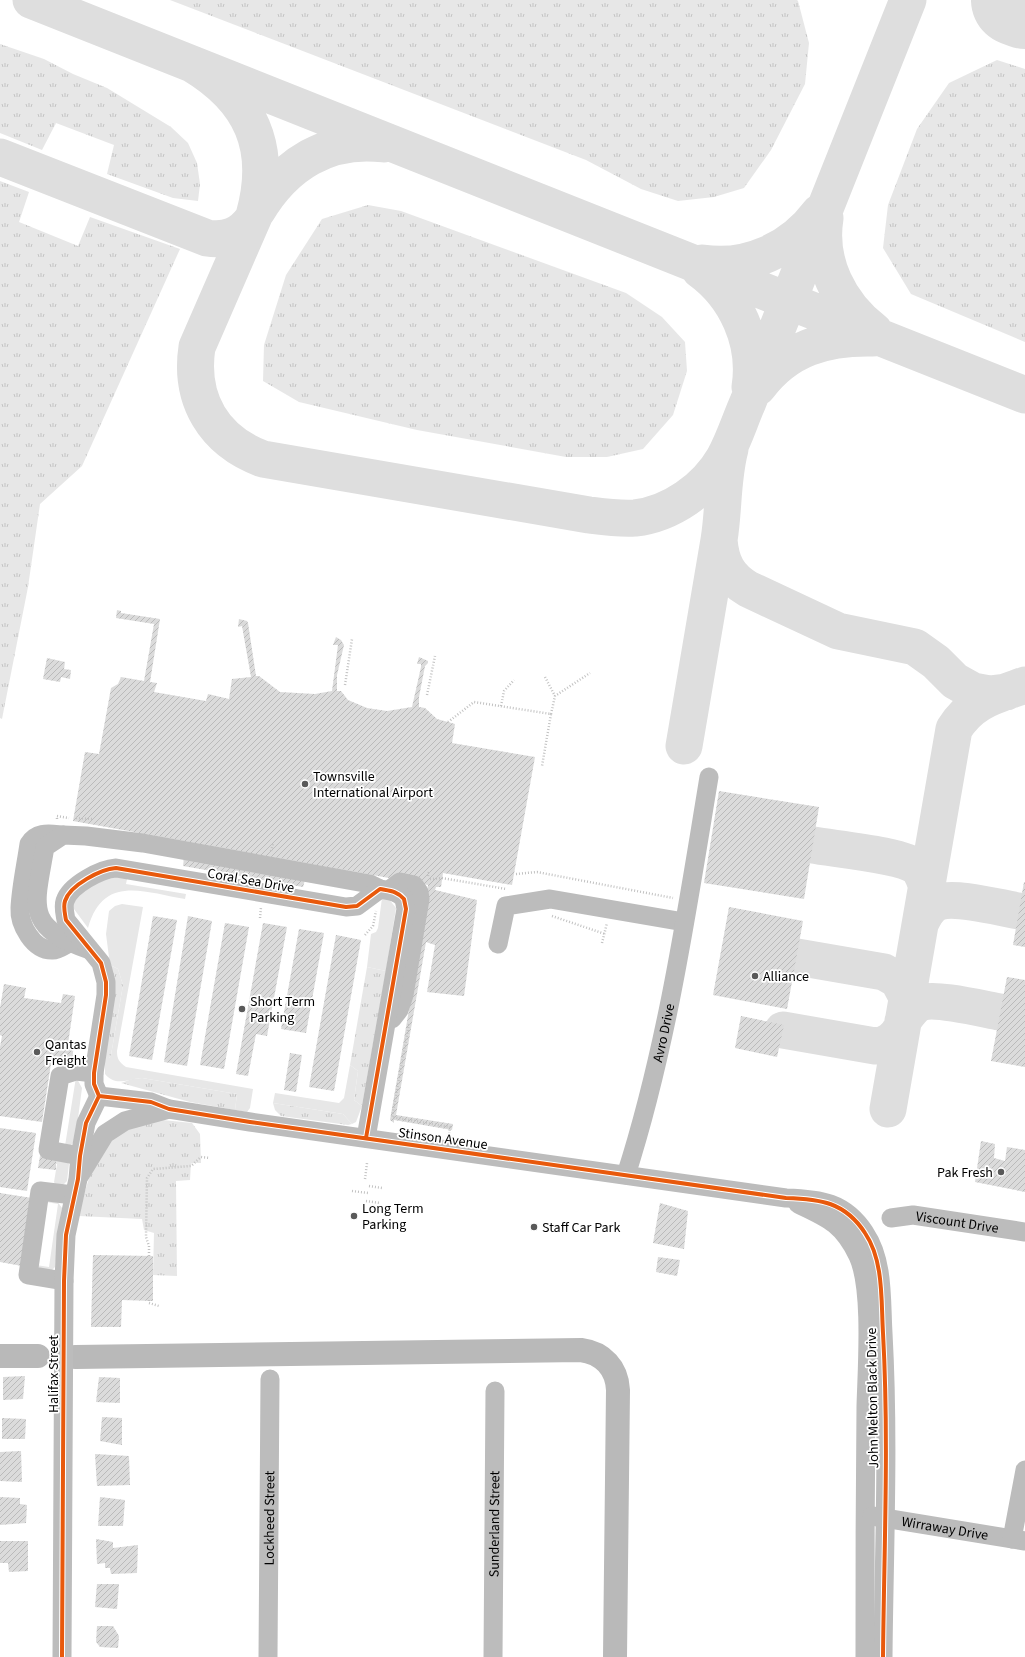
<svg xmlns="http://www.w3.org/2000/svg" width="1025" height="1657" viewBox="0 0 1025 1657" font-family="'Source Sans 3',sans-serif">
<defs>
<pattern id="grass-tufts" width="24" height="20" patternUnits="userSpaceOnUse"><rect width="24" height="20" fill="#e7e7e7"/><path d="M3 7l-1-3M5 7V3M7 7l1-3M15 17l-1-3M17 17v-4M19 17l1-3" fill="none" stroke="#c4c4c4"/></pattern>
<pattern id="building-hatch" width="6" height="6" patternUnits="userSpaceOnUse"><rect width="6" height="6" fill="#dbdbdb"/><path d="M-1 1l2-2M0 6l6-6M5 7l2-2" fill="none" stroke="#bababa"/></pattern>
</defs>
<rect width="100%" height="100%" fill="#fff"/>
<path fill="url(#grass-tufts)" d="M 170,0 L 797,0 L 798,1 L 809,43 L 805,84 L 771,150 L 744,188 L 714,197 L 678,201 L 641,189 L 586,160 Z
M 0,44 L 44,59 L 73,74 L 107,88 L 171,127 L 188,143 L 197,163 L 200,184 L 198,201 L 173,198 L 107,174 L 114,145 L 56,123 L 42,150 L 0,133 Z
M 997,60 L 1025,69 L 1025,342 L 911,294 L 883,248 L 888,205 L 917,129 L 949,83 Z
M 0,181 L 29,192 L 19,222 L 78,246 L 90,217 L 180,249 L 82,466 L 40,504 L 28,587 L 2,719 L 0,718 Z
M 368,205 L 401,211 L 626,293 L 662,317 L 685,342 L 687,371 L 673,415 L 643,449 L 607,457 L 566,457 L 417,430 L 299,402 L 263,381 L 264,345 L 286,275 L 322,219 Z
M 110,965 L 118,969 L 123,985 L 111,1055 L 109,1058 L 105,1058 Z
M 367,967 L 386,971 L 362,1106 L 354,1100 L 358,1071 L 350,1065 Z
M 142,1078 L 237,1094 L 235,1110 L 190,1102 L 121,1083 L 132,1079 Z
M 273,1103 L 343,1114 L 352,1124 L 348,1125 L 281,1116 L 275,1110 Z
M 153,1119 L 192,1123 L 200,1134 L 201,1163 L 191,1163 L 190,1180 L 176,1181 L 177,1276 L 153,1275 L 154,1233 L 144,1230 L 142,1219 L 79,1216 L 84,1194 L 93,1166 L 112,1134 Z"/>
<path fill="#e7e7e7" d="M 128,874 L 126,884 L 186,894 L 185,899 C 144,892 103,874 88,928 L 71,905 L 76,897 L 106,875 Z
M 382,898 L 389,899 L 396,908 L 386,971 L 367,967 L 371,934 L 376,932 L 378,928 Z
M 122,904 L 143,907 L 117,1051 C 117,1059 119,1062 126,1067 L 253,1089 L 250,1108 L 247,1112 L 235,1110 L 237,1094 L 142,1078 C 127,1079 116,1087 105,1074 L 105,1058 L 109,1058 L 111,1055 L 123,985 L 118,969 L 110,965 L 106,934 L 109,911 L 115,906 Z
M 350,1065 L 358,1071 L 354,1100 L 362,1106 L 356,1122 L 352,1124 L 343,1114 L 273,1103 L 275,1093 L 339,1103 L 344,1098 Z
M 76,1077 L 82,1088 L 75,1141 L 70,1146 L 65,1146 Z
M 56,1159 L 67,1161 L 69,1164 L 67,1181 L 62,1186 L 56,1186 L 54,1182 L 57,1164 L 55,1164 Z
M 57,1201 L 62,1208 L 55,1267 L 52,1270 L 37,1269 L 36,1265 L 49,1267 L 58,1204 L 46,1202 Z"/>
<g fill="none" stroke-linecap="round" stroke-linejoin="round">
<path stroke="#b9b9b9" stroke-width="24" d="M 0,1356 L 38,1356
M 75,1357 L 581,1350 C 603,1353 617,1368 618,1390 L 615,1657"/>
<path stroke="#dedede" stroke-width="37" d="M 31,0 L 1025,395
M 192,64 C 252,100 273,148 254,216 L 197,347 C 189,400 214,441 263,459 L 589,515 C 605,517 619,519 635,518 C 671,514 706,489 724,458 C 734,440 740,420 748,402 L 908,0
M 0,157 L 207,238 C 227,241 241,235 252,220
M 257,211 C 285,164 328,137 384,144
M 825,218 C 818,262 839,304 874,331
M 702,263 C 748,270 792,249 819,213
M 700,270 C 736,296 757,342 750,387
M 758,387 C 787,348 826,337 873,338
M 719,540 C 721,563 728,577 748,589 L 838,631 L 915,647 L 936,662 L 955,681 L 973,691 L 989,694 L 1006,692
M 684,746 L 719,540 C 724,510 722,479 730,449
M 813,845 C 834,849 904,855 918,868 C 923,874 925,881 927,888
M 921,922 C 925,914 930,905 939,902 C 956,896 1000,908 1019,911
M 797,957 L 884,972 L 898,980 L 906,995 L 907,1003
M 903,1021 C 908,1014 912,1007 920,1003 C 934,997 983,1009 1000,1012
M 783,1030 L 875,1046 C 888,1045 896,1038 902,1027
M 888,1109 L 954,729 C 972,700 995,696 1025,685"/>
<path stroke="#dedede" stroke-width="92" d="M 1017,0 L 1025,3"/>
</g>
<path fill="url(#building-hatch)" d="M 117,610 L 121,611 L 121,613 L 160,619 L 150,682 L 157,683 L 154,692 L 206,701 L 208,694 L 229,699 L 232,679 L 251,677 L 242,626 L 238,627 L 239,619 L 247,621 L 248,623 L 256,676 L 259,676 L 280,692 L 315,694 L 332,691 L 338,645 L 333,645 L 336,637 L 341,640 L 344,645 L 337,675 L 337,691 L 341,691 L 348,700 L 367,708 L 387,711 L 412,707 L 421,667 L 421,664 L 417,664 L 419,657 L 428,661 L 428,663 L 425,666 L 419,697 L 419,707 L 425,708 L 437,719 L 455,724 L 452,743 L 535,757 L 512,885 L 443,873 L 441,887 L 436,887 L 435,890 L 477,900 L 464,996 L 427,992 L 435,945 L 426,942 L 396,1115 L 453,1124 L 452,1130 L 394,1120 L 394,1123 L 390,1120 L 421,940 L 428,885 L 73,821 L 85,752 L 99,754 L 111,688 L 118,684 L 121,677 L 144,681 L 154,624 L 116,618 Z
M 47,658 L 65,662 L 64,669 L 71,670 L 70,679 L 61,677 L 60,682 L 43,679 Z
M 719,791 L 819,807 L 804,899 L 704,883 Z
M 184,858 L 305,880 L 303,887 L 183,866 Z
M 1024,882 L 1025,882 L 1025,947 L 1013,945 Z
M 729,907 L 803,921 L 787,1009 L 713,995 Z
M 153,916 L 177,920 L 152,1060 L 129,1056 Z
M 188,916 L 212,921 L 187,1066 L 164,1062 Z
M 225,923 L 249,927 L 224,1069 L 200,1065 Z
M 263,923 L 287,927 L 267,1036 L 256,1034 L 248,1076 L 236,1074 Z
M 299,929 L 324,933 L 306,1033 L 281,1029 Z
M 336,935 L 361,940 L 334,1091 L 309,1087 Z
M 1007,977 L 1025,980 L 1025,1067 L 991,1061 Z
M 4,984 L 26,988 L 24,998 L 61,1003 L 63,994 L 75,996 L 68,1044 L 74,1045 L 72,1060 L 52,1057 L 42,1122 L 0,1116 L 0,1047 L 2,1036 L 0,1035 L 0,1008 Z
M 741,1016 L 784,1025 L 777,1057 L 735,1048 Z
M 290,1053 L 302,1055 L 296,1092 L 284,1090 Z
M 0,1128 L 36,1133 L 27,1191 L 0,1187 Z
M 981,1141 L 995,1144 L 994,1158 L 1005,1161 L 1007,1147 L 1025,1150 L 1025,1192 L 975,1182 Z
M 40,1156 L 56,1159 L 56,1170 L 38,1168 Z
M 0,1193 L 32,1198 L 22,1266 L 0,1262 Z
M 660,1203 L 688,1211 L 684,1249 L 653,1243 Z
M 93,1255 L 153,1256 L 153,1301 L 122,1300 L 121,1327 L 91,1327 Z
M 658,1257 L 680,1260 L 677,1276 L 656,1272 Z
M 25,1376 L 23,1399 L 3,1400 L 3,1377 Z
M 99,1377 L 120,1378 L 120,1403 L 96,1402 Z
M 102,1417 L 122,1418 L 122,1445 L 100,1441 Z
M 2,1418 L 26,1419 L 25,1439 L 2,1439 Z
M 21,1451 L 22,1482 L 0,1481 L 0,1452 Z
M 95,1454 L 129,1456 L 130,1485 L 97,1486 Z
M 0,1497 L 20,1498 L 20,1504 L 27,1505 L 26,1523 L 0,1525 Z
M 100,1497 L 125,1500 L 123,1526 L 98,1526 Z
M 96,1539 L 113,1542 L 113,1548 L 138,1545 L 137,1573 L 111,1574 L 110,1568 L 105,1568 L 105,1563 L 97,1564 Z
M 0,1541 L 28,1541 L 28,1571 L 9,1572 L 8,1563 L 0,1563 Z
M 97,1584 L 119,1584 L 117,1609 L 95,1607 Z
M 97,1626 L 113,1626 L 119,1636 L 118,1648 L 100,1647 L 96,1642 Z"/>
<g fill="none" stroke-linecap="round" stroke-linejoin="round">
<path stroke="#c2c2c2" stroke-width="2.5" stroke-dasharray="1 2" stroke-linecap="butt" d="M 545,677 L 555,696
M 345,685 L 352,639
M 427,695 L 435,656
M 501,706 L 504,691 L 514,680
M 551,714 L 555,696 L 590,673
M 448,722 L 474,702 L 551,714 L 542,766
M 76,818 L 92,819
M 57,819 L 57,816 L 69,818
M 271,851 L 273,844
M 516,874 L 537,872 L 673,898
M 428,876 L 429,871
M 430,879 L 442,878 L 506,889
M 552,916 L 605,934
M 260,918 L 261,907
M 365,935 L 373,926 L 376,911
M 602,943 L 607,923
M 409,1024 L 392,1117 L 450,1127 L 449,1136
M 365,1179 L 367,1163
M 369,1186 L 382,1188
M 352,1191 L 368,1193
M 366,1201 L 380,1203
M 149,1256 L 149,1246 L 146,1237 L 147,1178 L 153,1169 L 191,1166 L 201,1157 L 210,1158
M 149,1300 L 149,1303 L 159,1306"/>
<g stroke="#bcbcbc" stroke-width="19">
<path d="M 63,835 C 50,834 37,831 29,844 C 26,865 21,887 20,908 C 19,924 33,951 53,950 C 58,950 65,945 69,943"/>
<path d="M 389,890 L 400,882 L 414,885 L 419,892 L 420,899 L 404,995 L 399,1010 L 392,1019"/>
<path d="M 498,944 L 506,906 L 550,899 L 684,922"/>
<path d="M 90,950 C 23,927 35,906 45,847 L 63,835 L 86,836 L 143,843 L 370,884 L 380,889"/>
<path d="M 99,1096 L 151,1102 L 169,1109 L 250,1122 L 786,1198 C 820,1199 845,1202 865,1233 C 884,1261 881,1301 883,1333 C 889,1441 884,1549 883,1657"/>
<path d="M 99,1096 L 94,1084 L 94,1073 L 106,995 L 106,982 L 101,963 L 66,920 C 65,914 63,907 65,901 C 70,885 101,869 116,868 L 346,907 L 357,906 L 380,889 C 390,891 397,891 404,899 L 406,909 L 366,1138"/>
<path d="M 80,1156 L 48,1150 L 60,1076 L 76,1071 L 94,1073"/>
<path d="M 80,1175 L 105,1134 L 125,1121 L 169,1109"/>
<path id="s1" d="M 626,1175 C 667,1047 687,910 709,777"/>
<path d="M 798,1204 C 828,1218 843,1224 858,1256 C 873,1288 867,1369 866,1406 C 865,1490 865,1573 865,1657"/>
<path id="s2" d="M 891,1218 L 913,1215 L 1025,1232"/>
<path d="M 64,1281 L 28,1275 L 40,1191 L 73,1195"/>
<path id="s3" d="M 872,1516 L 1025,1541"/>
<path d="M 1012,1539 L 1025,1470"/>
<path d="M 62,1657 L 64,1281 L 66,1235 L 78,1179 L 80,1156 L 86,1123 L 99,1096"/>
<path id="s4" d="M 268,1657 L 270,1379"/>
<path id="s5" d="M 493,1657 L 495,1391"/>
</g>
<defs>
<path id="cycleway" d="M 99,1096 L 151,1102 L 169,1109 L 250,1122 L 786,1198 C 820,1199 845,1202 865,1233 C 884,1261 881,1301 883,1333 C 889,1441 884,1549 883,1657
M 99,1096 L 94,1084 L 94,1073 L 106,995 L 106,982 L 101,963 L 66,920 C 65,914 63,907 65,901 C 70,885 101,869 116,868 L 346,907 L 357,906 L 380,889 C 390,891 397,891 404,899 L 406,909 L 366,1138
M 62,1657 L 64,1281 L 66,1235 L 78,1179 L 80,1156 L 86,1123 L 99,1096"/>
</defs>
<use href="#cycleway" stroke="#fff" stroke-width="6"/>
<use href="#cycleway" stroke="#e8590c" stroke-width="4"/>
</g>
<g fill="#595959" stroke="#fff" stroke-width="1.5">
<circle cx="305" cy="784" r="4"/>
<circle cx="755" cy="976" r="4"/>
<circle cx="242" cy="1009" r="4"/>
<circle cx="37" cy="1052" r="4"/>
<circle cx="1001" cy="1172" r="4"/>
<circle cx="354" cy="1216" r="4"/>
<circle cx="534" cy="1227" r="4"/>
</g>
<g text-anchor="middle" stroke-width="3.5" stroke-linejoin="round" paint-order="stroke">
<g font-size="14" fill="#000" stroke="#fff" text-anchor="start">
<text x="313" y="781">Townsville<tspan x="313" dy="16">International Airport</tspan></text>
<text x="763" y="981">Alliance</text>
<text x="250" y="1006">Short Term<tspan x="250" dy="16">Parking</tspan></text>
<text x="45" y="1049">Qantas<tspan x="45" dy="16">Freight</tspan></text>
<text x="993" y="1177" text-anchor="end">Pak Fresh</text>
<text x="362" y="1213">Long Term<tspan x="362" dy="16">Parking</tspan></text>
<text x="542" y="1232">Staff Car Park</text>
</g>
<g font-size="14" fill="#000" stroke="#fff">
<text transform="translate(251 880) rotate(10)" y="5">Coral Sea Drive</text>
<text dy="5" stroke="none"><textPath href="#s1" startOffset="147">Avro Drive</textPath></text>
<text transform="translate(443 1138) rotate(8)" y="5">Stinson Avenue</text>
<text dy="5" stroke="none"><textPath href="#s2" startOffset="67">Viscount Drive</textPath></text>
<text transform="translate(53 1374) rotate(-90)" y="5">Halifax Street</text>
<text transform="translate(872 1398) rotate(-91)" y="5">John Melton Black Drive</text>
<text dy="5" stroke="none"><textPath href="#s4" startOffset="139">Lockheed Street</textPath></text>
<text dy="5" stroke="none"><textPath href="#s5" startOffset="133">Sunderland Street</textPath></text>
<text dy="5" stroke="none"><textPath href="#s3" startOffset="74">Wirraway Drive</textPath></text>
</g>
</g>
</svg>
